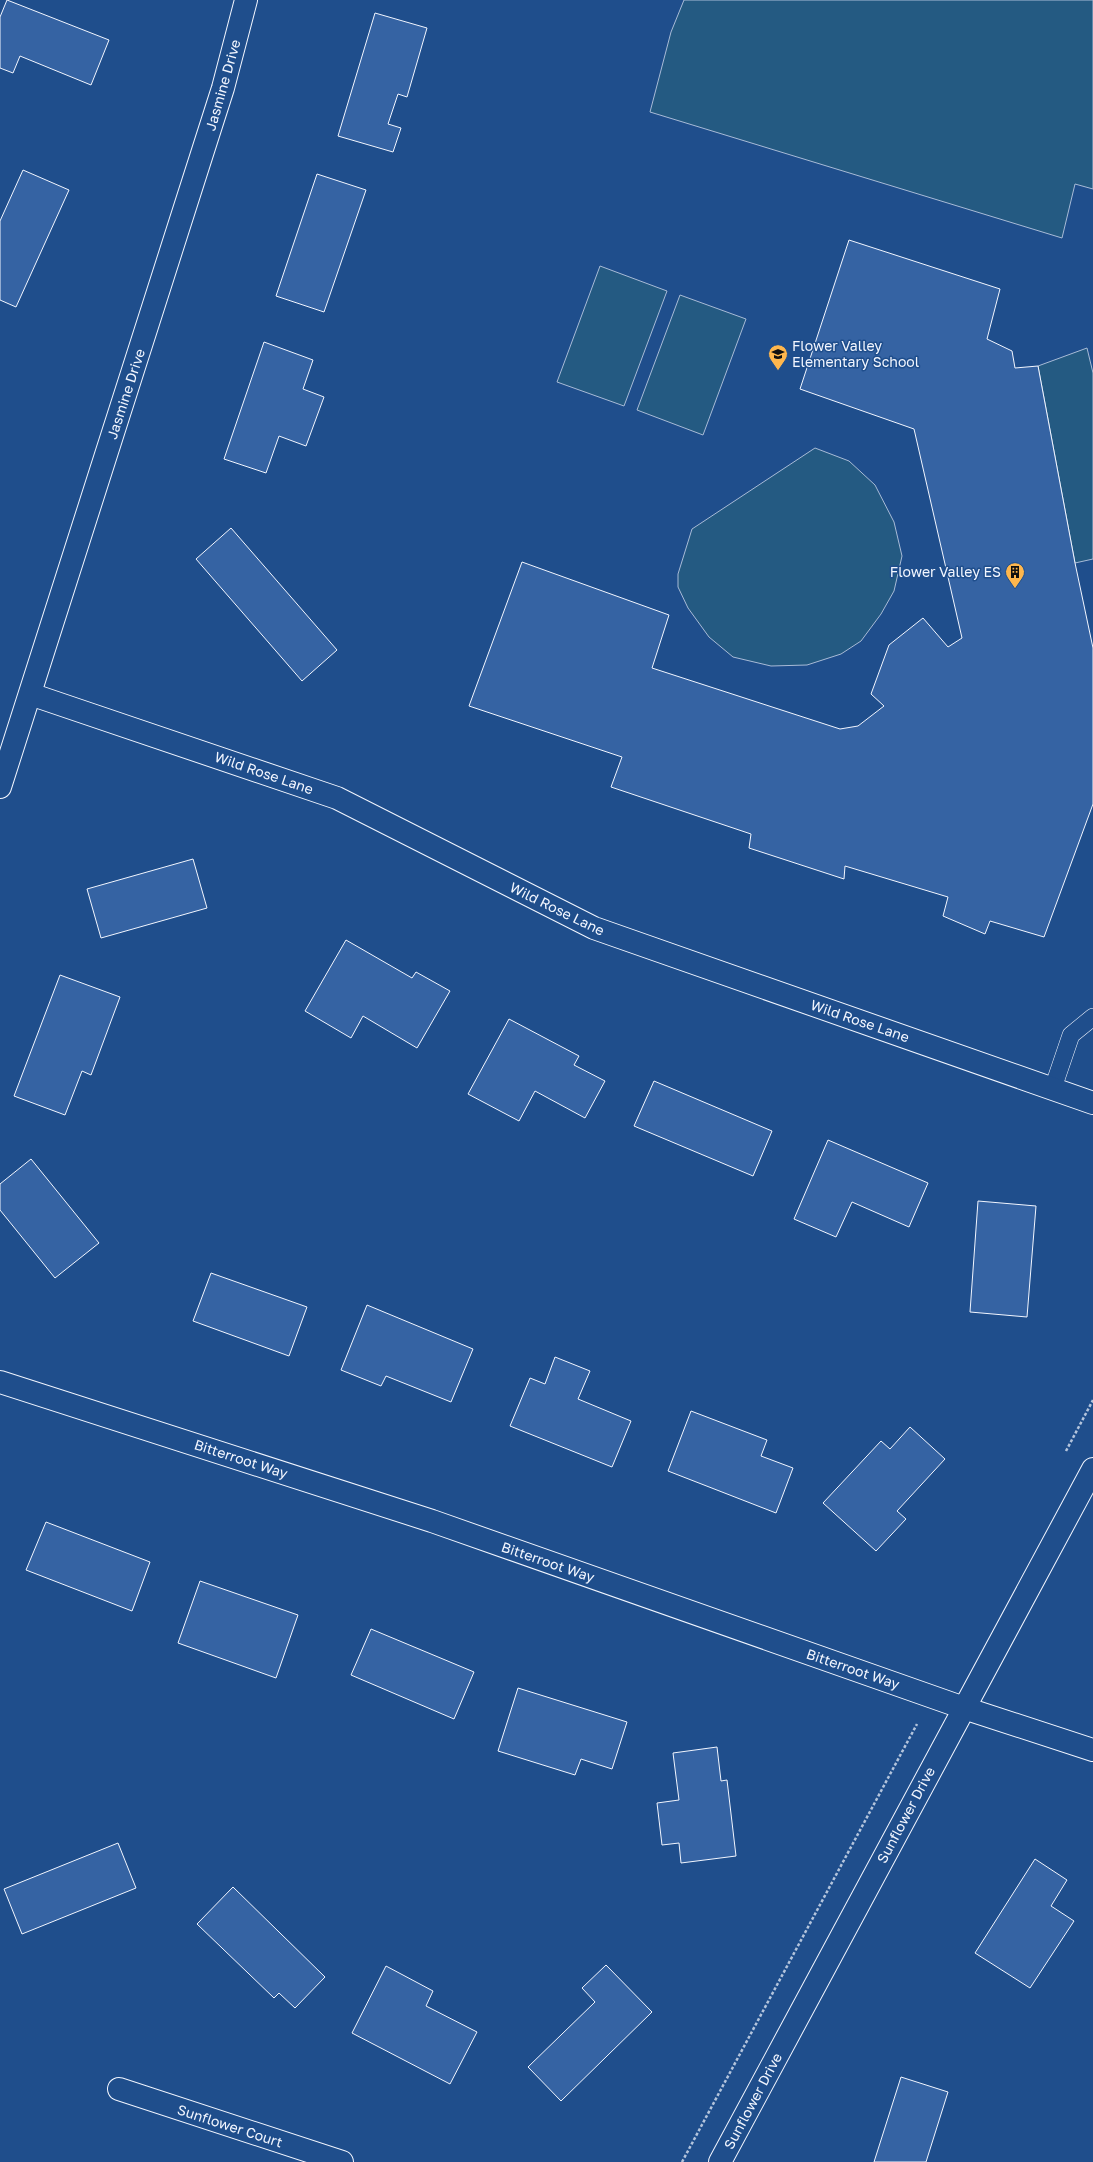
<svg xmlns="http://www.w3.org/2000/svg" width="1093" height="2162" viewBox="0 0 1093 2162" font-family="'Golos Text',sans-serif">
<rect width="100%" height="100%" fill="#1f4e8c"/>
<path fill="#245a82" stroke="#a8bbd7" d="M 684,0 L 1093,0 L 1093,189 L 1075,184 L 1062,238 L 650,112 L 671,32 Z
M 600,266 L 667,291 L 624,406 L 557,382 Z
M 680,295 L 746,319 L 703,435 L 637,410 Z
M 1087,348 L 1093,373 L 1093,559 L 1075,563 L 1038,366 Z
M 815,448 L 849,461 L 875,485 L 894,522 L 902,556 L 894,591 L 881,614 L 861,641 L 841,654 L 807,665 L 771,666 L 733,657 L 709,637 L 688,608 L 678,587 L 678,574 L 692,529 Z"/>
<path fill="#3563a3" stroke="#f2f6ff" d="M 7,0 L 109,40 L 91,85 L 20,56 L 13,73 L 0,68 L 0,17 Z
M 375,13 L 427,28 L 407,97 L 398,94 L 388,124 L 401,128 L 393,152 L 338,136 Z
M 23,170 L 69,190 L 16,307 L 0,300 L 0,221 Z
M 317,174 L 366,190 L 324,312 L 276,296 Z
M 849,240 L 1000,289 L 987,339 L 1012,351 L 1015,368 L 1038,366 L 1075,563 L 1093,648 L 1093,804 L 1044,937 L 990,921 L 985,934 L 943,916 L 948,897 L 845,866 L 844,879 L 749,848 L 751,834 L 611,787 L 622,757 L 469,706 L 522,562 L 669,615 L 652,668 L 840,729 L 858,726 L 884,706 L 871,694 L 889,645 L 923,618 L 948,647 L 962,638 L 914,429 L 800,389 Z
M 264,342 L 313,360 L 303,389 L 324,397 L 306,446 L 279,436 L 266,473 L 224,459 Z
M 231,528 L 337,650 L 302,681 L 196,559 Z
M 193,859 L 207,908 L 101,938 L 87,889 Z
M 346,940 L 412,978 L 416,972 L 450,991 L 417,1048 L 363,1016 L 351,1038 L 305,1011 Z
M 60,975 L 120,997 L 91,1075 L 82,1071 L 65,1115 L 14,1096 Z
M 509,1019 L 579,1056 L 574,1065 L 605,1081 L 585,1118 L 535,1091 L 519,1121 L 468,1094 Z
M 654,1081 L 772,1131 L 753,1176 L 634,1126 Z
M 828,1140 L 928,1183 L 909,1227 L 852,1202 L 836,1237 L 794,1219 Z
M 31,1159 L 99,1243 L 55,1278 L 0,1210 L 0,1184 Z
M 978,1201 L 1036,1206 L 1027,1317 L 970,1312 Z
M 211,1273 L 307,1307 L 289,1356 L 193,1321 Z
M 367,1305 L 473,1349 L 451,1402 L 386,1376 L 381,1386 L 341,1370 Z
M 555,1357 L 590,1371 L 578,1399 L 631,1421 L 612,1467 L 510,1426 L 530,1378 L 545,1384 Z
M 691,1411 L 767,1440 L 761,1456 L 793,1468 L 776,1513 L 668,1471 Z
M 910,1427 L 945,1459 L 897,1511 L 906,1519 L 876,1551 L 823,1503 L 881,1441 L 890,1449 Z
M 46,1522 L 150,1562 L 132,1611 L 26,1570 Z
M 200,1581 L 298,1615 L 276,1678 L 178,1643 Z
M 371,1629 L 474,1672 L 454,1719 L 351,1675 Z
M 518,1688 L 627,1722 L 612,1769 L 581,1759 L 575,1775 L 498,1751 Z
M 717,1747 L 721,1781 L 727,1780 L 736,1856 L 681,1863 L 679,1843 L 662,1845 L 657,1803 L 679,1800 L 673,1753 Z
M 118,1843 L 136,1888 L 22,1934 L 4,1889 Z
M 1035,1859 L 1067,1880 L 1051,1906 L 1074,1921 L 1030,1988 L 975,1953 Z
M 233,1887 L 325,1977 L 295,2008 L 279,1993 L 274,1998 L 197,1924 Z
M 606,1965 L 652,2012 L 561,2101 L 528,2067 L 595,2002 L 582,1988 Z
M 386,1966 L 433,1991 L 426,2006 L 477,2032 L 450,2084 L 352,2033 Z
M 901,2077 L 948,2092 L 926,2162 L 874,2162 Z"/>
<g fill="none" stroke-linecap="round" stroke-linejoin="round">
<defs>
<path id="service" d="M 1053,1088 L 1071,1035 L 1093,1017"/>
<path id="minor" d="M 30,694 L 337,798 L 594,928 L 1093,1103
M 0,787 L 223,88 L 246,0
M 0,1382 L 432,1521 L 964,1708 L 1093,1750
M 119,2089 L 342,2162
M 720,2162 L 1093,1469"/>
</defs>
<use href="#service" stroke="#f2f6ff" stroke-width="18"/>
<use href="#minor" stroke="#f2f6ff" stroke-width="24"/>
<path stroke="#b3c4dc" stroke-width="2.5" stroke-dasharray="3 2" stroke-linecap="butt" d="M 1066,1451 L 1093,1400
M 682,2162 L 917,1724"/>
<use href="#service" stroke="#1f4e8c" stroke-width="17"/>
<use href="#minor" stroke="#1f4e8c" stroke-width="22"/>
</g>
<defs>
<symbol id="school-pin" viewBox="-11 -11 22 30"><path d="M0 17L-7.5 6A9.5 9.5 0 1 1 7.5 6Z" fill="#ffb74d" stroke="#1f4e8c"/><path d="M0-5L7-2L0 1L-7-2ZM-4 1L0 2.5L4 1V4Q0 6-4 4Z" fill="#111"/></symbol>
<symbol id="building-pin" viewBox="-11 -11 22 30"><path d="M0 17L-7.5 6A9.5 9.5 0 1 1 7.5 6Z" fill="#ffb74d" stroke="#1f4e8c"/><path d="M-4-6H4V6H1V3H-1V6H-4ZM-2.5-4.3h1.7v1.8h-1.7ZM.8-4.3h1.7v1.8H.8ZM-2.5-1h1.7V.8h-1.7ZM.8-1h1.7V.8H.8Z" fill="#111"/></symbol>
</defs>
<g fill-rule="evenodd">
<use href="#school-pin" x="767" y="343" width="22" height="30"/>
<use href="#building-pin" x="1004" y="561" width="22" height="30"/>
</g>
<g text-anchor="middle" stroke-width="3" stroke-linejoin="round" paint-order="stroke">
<g font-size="14" fill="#f2f6ff" stroke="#1f4e8c">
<text transform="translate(223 85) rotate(-74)" y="5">Jasmine Drive</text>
<text transform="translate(126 394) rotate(-72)" y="5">Jasmine Drive</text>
<text transform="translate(264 773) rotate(19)" y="5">Wild Rose Lane</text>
<text transform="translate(557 909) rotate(26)" y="5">Wild Rose Lane</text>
<text transform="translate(860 1021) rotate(19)" y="5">Wild Rose Lane</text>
<text transform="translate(241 1459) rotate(18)" y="5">Bitterroot Way</text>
<text transform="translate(548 1562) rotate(19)" y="5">Bitterroot Way</text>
<text transform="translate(853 1669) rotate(19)" y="5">Bitterroot Way</text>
<text transform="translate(906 1815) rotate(-62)" y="5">Sunflower Drive</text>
<text transform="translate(753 2101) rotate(-62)" y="5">Sunflower Drive</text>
<text transform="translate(230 2126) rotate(18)" y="5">Sunflower Court</text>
</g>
<g font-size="14" fill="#f2f6ff" stroke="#1f4e8c" text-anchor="start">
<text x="792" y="351">Flower Valley<tspan x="792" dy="16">Elementary School</tspan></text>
<text x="1001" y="577" text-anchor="end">Flower Valley ES</text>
</g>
</g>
</svg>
